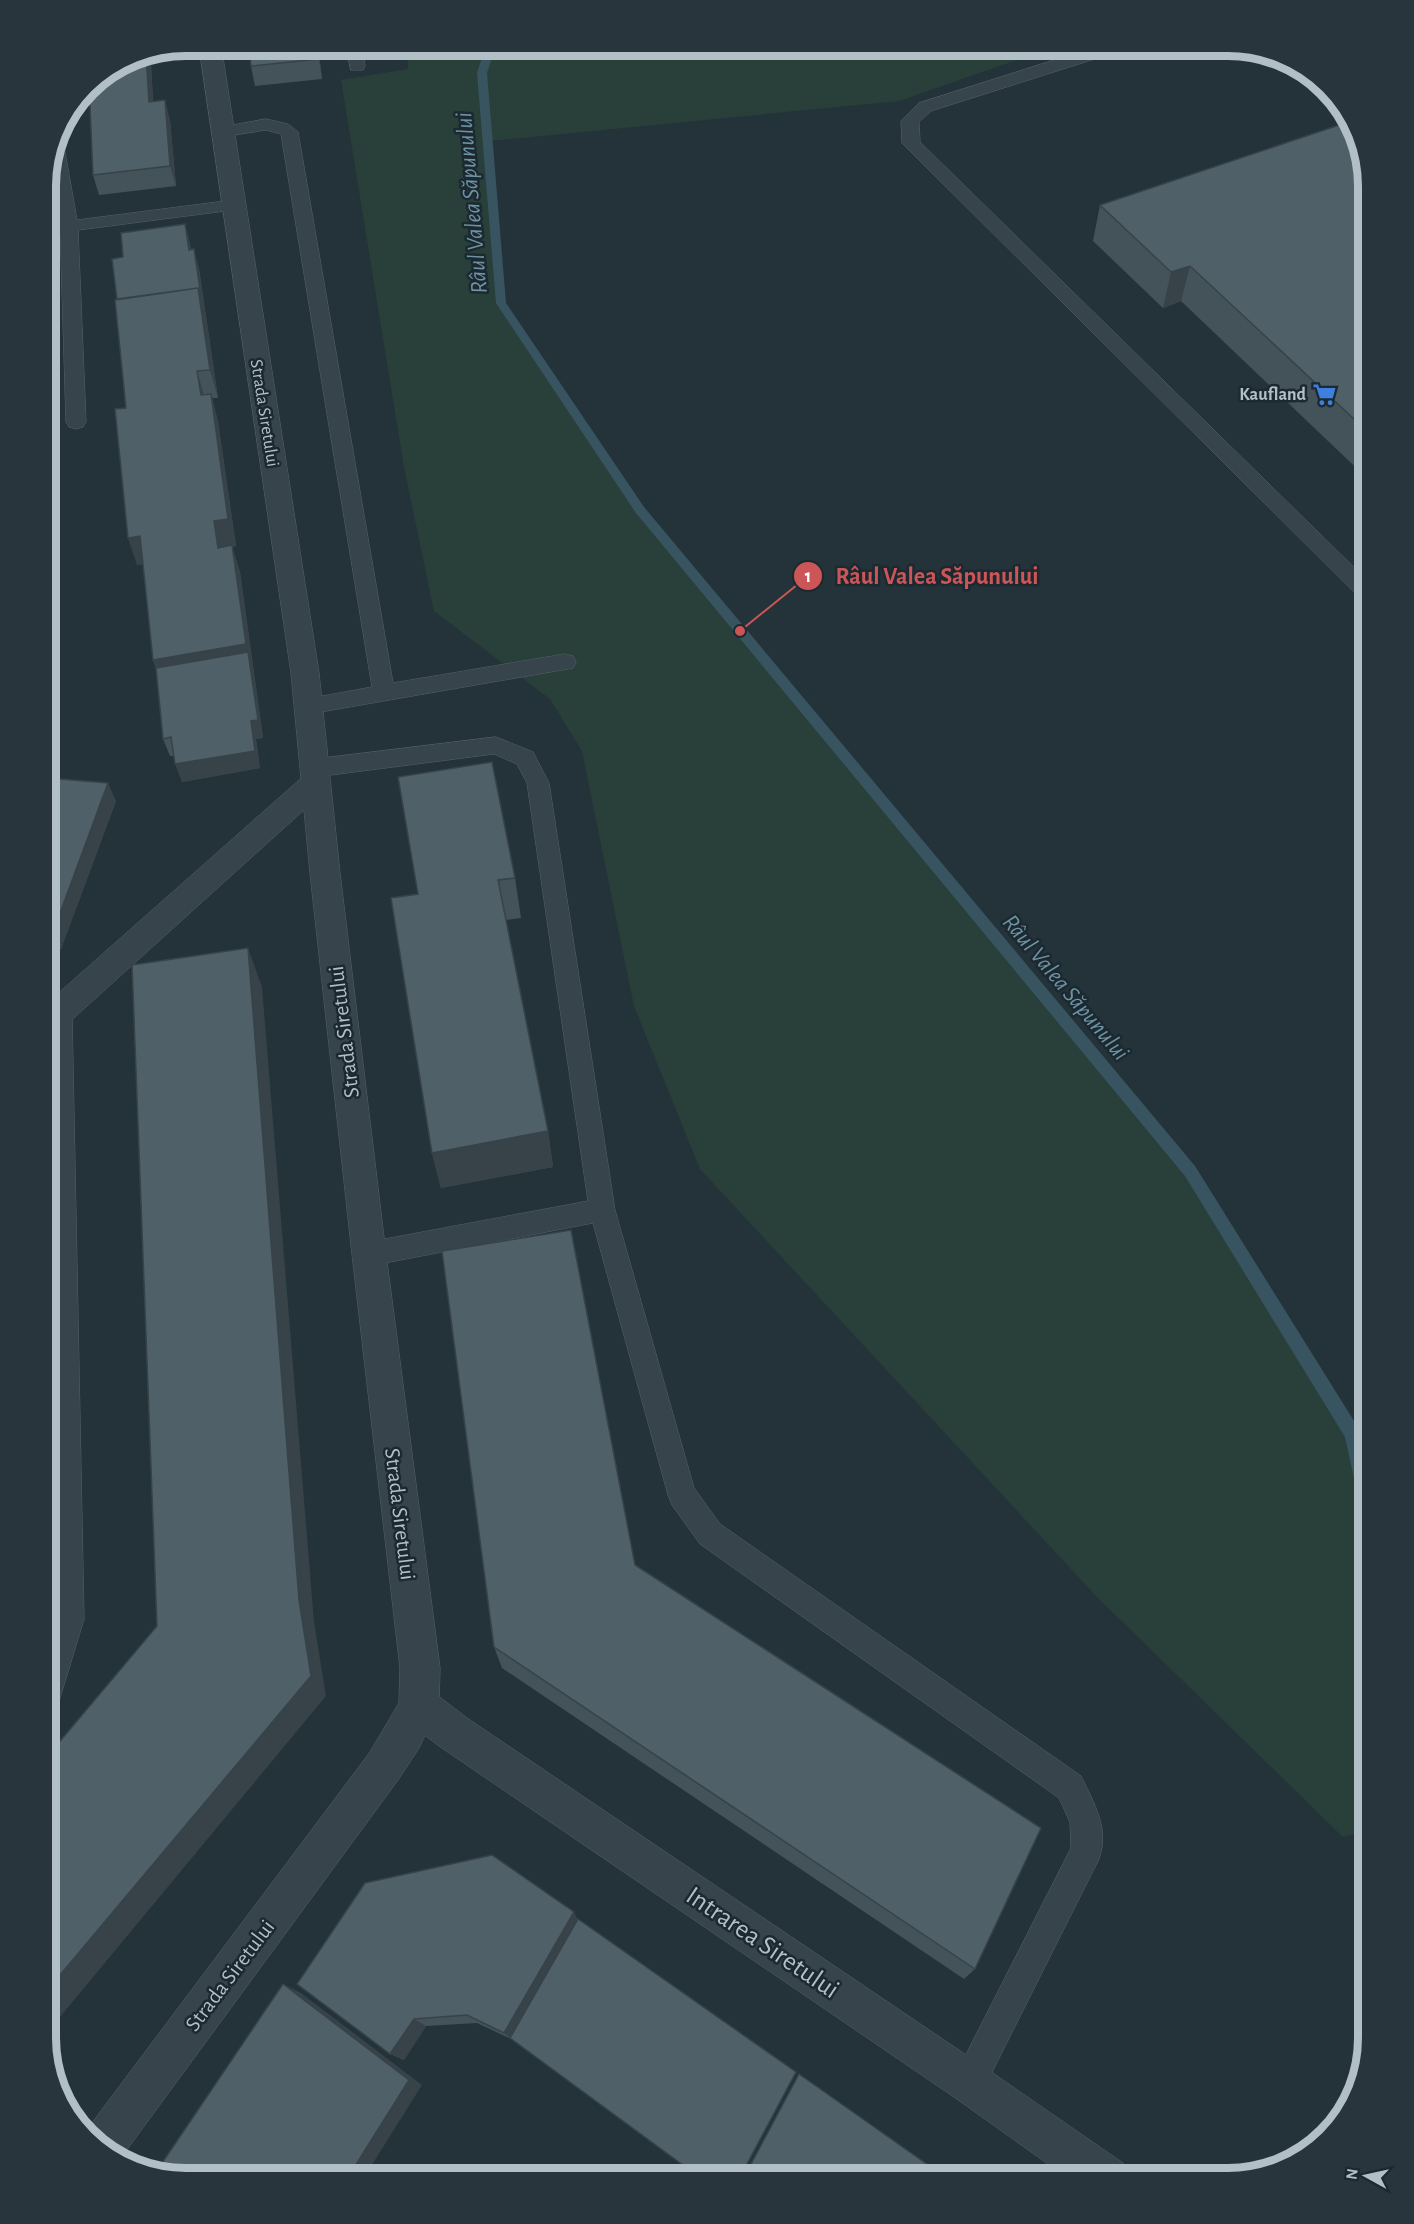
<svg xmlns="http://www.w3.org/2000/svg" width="1414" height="2224" viewBox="0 0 1414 2224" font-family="'Alegreya Sans',sans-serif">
<rect width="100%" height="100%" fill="#24333a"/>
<path fill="#29403a" d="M 408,45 L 1060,45 L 899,101 L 489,141 L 501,303 L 640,510 L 1190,1171 L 1353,1435 L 1369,1510 L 1369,1830 L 1343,1837 L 1097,1597 L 700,1169 L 634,1006 L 582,751 L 550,699 L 434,611 L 404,467 L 341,80 L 408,69 Z"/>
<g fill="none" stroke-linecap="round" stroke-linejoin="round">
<path fill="#385461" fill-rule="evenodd" d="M 486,45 L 496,45 L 487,73 L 506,303 L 644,507 L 1195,1166 L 1359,1429 L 1369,1471 L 1369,1518 L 1363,1516 L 1361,1510 L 1345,1437 L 1185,1176 L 636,513 L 496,303 L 477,73 Z"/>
<defs>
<path id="service" d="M 346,45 L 362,45 L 365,66 L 363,70 L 351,70 Z
M 1102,45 L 1128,45 L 1126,49 L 931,111 L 919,122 L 920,142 L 1369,582 L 1369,603 L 1362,600 L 902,143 L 901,121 L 919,103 Z
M 266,119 L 288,124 L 298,132 L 393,683 L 565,654 L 573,656 L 576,662 L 573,668 L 309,714 L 301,712 L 298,706 L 301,700 L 372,687 L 281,134 L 266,130 L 222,137 L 216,136 L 213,132 L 216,128 L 222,127 Z
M 55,136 L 63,141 L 77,220 L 233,200 L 239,201 L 242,205 L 239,209 L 233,210 L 78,230 L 86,422 L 83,427 L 76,429 L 69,427 L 66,422 L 60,226 L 49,162 Z
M 496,737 L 533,752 L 549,783 L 615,1210 L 694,1488 L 720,1524 L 1081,1776 C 1094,1803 1111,1831 1098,1861 L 981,2094 L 969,2099 L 957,2094 L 952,2082 L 1071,1848 L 1070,1822 L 1059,1798 L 700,1544 L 672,1505 L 668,1495 L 593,1223 L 369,1266 L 360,1262 L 356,1254 L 360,1246 L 369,1242 L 588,1201 L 527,783 L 517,764 L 494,754 L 315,777 L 307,774 L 304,768 L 307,762 L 315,759 Z
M 60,1002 L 69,1005 L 72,1012 L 84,1619 L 60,1698 L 56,1709 L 45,1713 L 45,1648 L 54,1619 L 48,1012 L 51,1005 Z"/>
<path id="minor" d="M 316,771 L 326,774 L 331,782 L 326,790 L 56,1034 L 45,1038 L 45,1005 L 306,774 Z
M 419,1686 L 433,1692 L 467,1718 L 984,2067 L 1123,2163 L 1129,2179 L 1069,2179 L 954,2097 L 439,1746 L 405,1720 L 399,1706 L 405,1692 Z"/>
<path id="tertiary" d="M 199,45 L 221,45 L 319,673 L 340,873 L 386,1254 L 440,1668 L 439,1706 L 419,1748 L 398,1780 L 120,2159 L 108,2155 L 86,2131 L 370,1752 L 399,1703 L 400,1668 L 352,1254 L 310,873 L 291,673 Z"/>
</defs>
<use href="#service" stroke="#556269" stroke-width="1"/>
<use href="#minor" stroke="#556269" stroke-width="1"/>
<use href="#tertiary" stroke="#556269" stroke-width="1"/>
<use href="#service" fill="#37444b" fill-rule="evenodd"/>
<use href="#minor" fill="#37444b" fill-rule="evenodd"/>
<use href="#tertiary" fill="#37444b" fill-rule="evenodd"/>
</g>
<path fill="#445359" d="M 318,45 L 322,79 L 255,86 L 251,66 Z
M 151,64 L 153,101 L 170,120 L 176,186 L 99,195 L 93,175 Z
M 1369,186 L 1369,480 L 1181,301 L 1163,308 L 1093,241 L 1100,205 Z
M 185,224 L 191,249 L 199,269 L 218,398 L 212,398 L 218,422 L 236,546 L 232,547 L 240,572 L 263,738 L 256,739 L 260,768 L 182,782 L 174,756 L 170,756 L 163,739 L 156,668 L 153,660 L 143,564 L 137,565 L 117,299 L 123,257 Z
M 45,785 L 116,801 L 61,949 L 45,947 Z
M 515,878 L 521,918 L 506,920 L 548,1131 L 553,1167 L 441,1188 L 432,1153 L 418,894 Z
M 635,1565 L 975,1969 L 964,1979 L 502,1668 L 494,1647 Z
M 578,1920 L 739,2179 L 701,2179 L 511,2039 L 477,2023 L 426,2026 L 404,2060 L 390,2054 L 297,1984 Z"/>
<path fill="#374349" d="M 317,45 L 318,45 L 322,79 L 319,59 Z
M 146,53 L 147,53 L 151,64 L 154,121 L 149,102 Z
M 89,84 L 95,103 L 73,106 L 86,86 Z
M 165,100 L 170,120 L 176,186 L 170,166 Z
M 185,224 L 190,244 L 194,269 L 189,250 Z
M 194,249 L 199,269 L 218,398 L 210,370 L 117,308 Z
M 1190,266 L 1181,301 L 1163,308 L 1171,272 Z
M 197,371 L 205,399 L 201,395 Z
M 211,394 L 218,422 L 236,546 L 232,547 L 240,572 L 263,738 L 256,739 L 260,768 L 182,782 L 175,764 L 255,751 L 162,686 L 153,660 L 218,548 L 214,521 Z
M 140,536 L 149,563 L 137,565 L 128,538 Z
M 108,783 L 116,801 L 61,949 L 53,932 Z
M 248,948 L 262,987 L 314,1622 L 326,1696 L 45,2035 L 45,1993 L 299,1600 Z
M 548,1131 L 553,1167 L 441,1188 L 432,1153 Z
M 45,1217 L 50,1223 L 45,1228 Z
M 574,1912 L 580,1924 L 513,2040 L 504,2033 Z
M 283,1984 L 301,1993 L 422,2085 L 363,2179 L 347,2179 Z
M 414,2019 L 426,2026 L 404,2060 L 390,2054 Z"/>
<path fill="#4f6068" stroke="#374349" stroke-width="1.5" d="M 249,45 L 317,45 L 319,59 L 251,66 Z
M 146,53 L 149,102 L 165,100 L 170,166 L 93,175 L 89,84 L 132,56 Z
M 1345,123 L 1356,132 L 1369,186 L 1369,433 L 1190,266 L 1171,272 L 1100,205 Z
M 185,224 L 189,250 L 194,249 L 201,296 L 198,288 L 117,299 L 112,259 L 123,257 L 121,233 Z
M 198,288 L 210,370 L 197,371 L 201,395 L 211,394 L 228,519 L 214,521 L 218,548 L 232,545 L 246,644 L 153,660 L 140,536 L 128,538 L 115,409 L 126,408 L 115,300 Z
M 248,652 L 258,720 L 251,721 L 255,751 L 175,764 L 171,737 L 163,739 L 156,668 Z
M 492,762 L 515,878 L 498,880 L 548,1131 L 432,1153 L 391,898 L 418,894 L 398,777 Z
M 48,778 L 108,783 L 53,932 L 45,932 L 45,785 Z
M 248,948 L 299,1600 L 311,1676 L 45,1993 L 45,1759 L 157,1626 L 132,965 Z
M 571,1230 L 635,1565 L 1041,1828 L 975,1969 L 494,1647 L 442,1251 Z
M 492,1855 L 574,1912 L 504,2033 L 467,2015 L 414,2019 L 390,2054 L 297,1984 L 365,1883 Z
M 578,1919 L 796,2072 L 739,2179 L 702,2179 L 510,2038 Z
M 283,1984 L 409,2080 L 347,2179 L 177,2179 L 156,2172 Z
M 799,2074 L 948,2179 L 743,2179 Z"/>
<defs>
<symbol id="supermarket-bare" viewBox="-9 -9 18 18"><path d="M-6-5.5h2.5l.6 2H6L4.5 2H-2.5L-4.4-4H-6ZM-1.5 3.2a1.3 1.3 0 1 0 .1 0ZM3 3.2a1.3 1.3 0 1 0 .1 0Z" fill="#3f7fe0" stroke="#1c2930" stroke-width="2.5" paint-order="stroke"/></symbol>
</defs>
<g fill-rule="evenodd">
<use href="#supermarket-bare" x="1308" y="378" width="33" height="33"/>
</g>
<g text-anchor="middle" stroke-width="5" stroke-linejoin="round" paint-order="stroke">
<g font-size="18" font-weight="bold" fill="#b3bfc6" stroke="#1c2930" text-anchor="end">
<text x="1306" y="400">Kaufland</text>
</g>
<g font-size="18" fill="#b3bfc6" stroke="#1c2930">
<text transform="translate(265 413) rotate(81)" y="6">Strada Siretului</text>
</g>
<g font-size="22" fill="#b3bfc6" stroke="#1c2930">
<text transform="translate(343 1032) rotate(-97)" y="8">Strada Siretului</text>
<text transform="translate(401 1514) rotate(83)" y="8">Strada Siretului</text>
<text transform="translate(229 1975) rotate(-53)" y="8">Strada Siretului</text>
</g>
<g font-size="24" font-style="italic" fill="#6d93a4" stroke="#1c2930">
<text transform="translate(471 203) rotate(-95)" y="8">Râul Valea Săpunului</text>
<text transform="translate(1066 987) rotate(50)" y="8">Râul Valea Săpunului</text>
</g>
<g font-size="27" fill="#b3bfc6" stroke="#1c2930">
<text transform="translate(763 1942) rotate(34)" y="9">Intrarea Siretului</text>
</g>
</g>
<path d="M0 0H1414V2224H0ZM186 56H1228A130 130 0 0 1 1358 186V2038A130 130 0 0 1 1228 2168H186A130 130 0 0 1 56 2038V186A130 130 0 0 1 186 56Z" fill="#28353c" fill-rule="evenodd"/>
<path fill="none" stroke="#b3bfc6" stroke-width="8" d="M186 56H1228A130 130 0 0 1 1358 186V2038A130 130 0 0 1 1228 2168H186A130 130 0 0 1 56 2038V186A130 130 0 0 1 186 56Z"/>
<path fill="none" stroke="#cc5557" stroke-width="2" d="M740 631L808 576"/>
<g fill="#cc5557" stroke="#1c2930" stroke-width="2">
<circle cx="740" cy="631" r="6"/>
<circle cx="808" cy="576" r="15"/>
</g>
<g font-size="18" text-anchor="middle" font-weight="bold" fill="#fff">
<text x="808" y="582">1</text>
</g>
<g font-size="24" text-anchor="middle" font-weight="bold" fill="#cc5557" stroke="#1c2930" stroke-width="5" stroke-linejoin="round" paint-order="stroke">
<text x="937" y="584">Râul Valea Săpunului</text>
</g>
<g transform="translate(1366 2176) rotate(278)" stroke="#1c2930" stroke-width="4.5" paint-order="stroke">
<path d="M0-4.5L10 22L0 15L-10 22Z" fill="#b3bfc6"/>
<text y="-9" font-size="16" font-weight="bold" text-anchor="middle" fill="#b3bfc6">N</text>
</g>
</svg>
